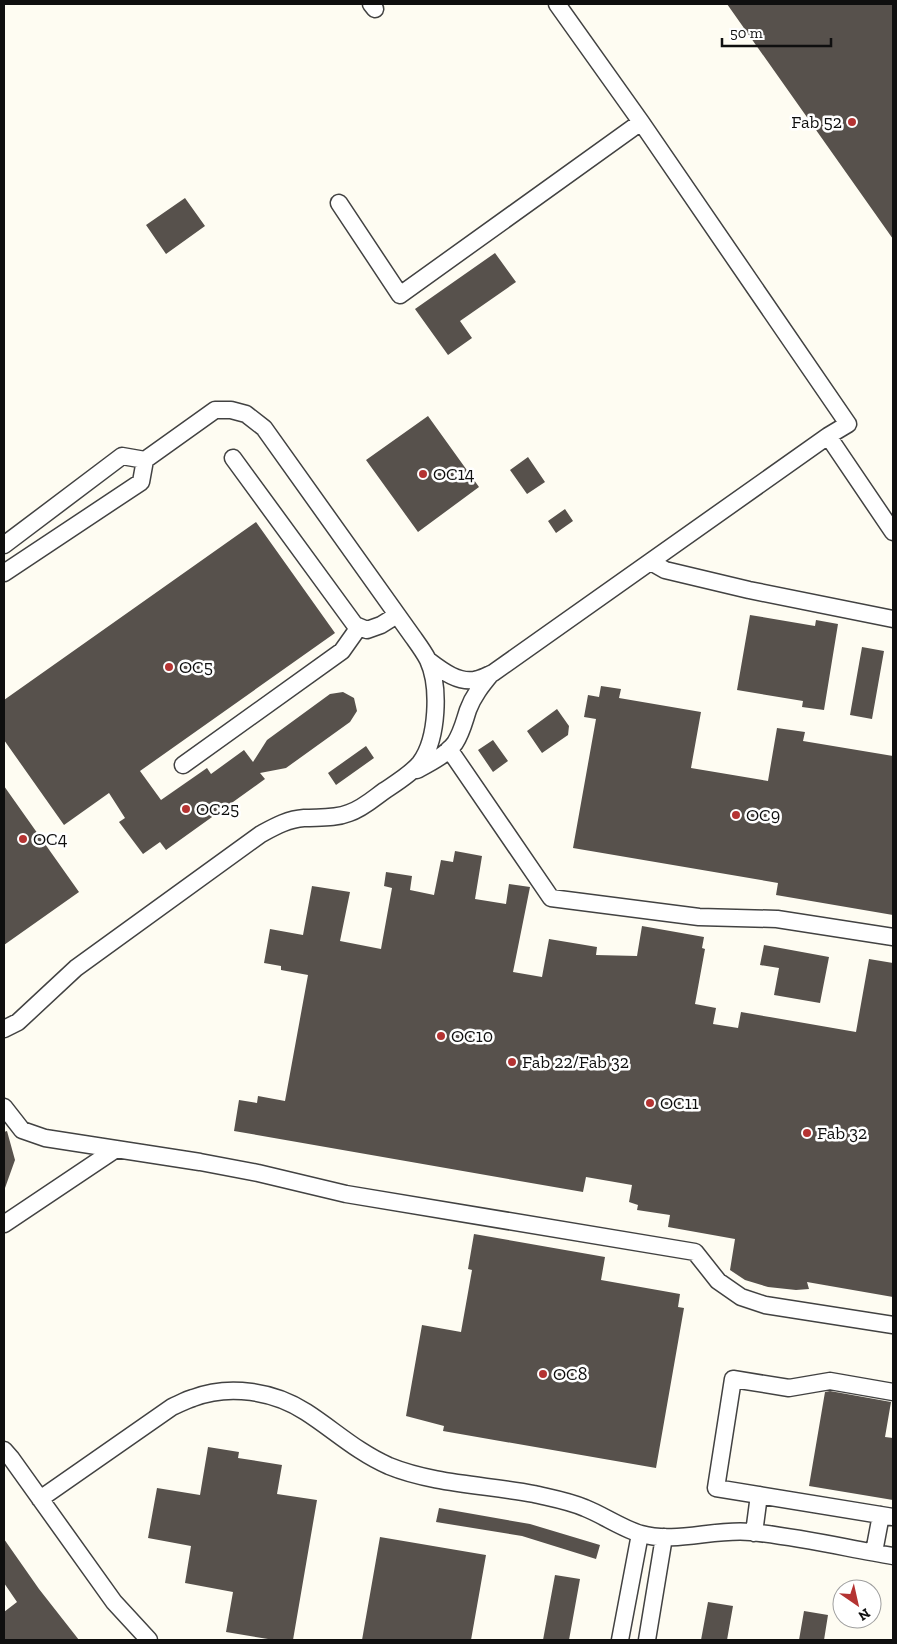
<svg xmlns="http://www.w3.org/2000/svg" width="897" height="1644" viewBox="0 0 897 1644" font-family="'Zilla Slab',serif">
<rect width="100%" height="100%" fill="#fefcf2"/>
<path fill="#57514c" d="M 727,4 L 893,4 L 893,239 Z
M 185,198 L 205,226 L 166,254 L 146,225 Z
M 495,253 L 516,282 L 460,321 L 472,338 L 448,355 L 415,309 Z
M 428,416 L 479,487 L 418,532 L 366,460 Z
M 528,457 L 545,482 L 527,494 L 510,470 Z
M 565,509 L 573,521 L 556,533 L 548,521 Z
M 256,522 L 335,633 L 140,771 L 161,800 L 207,768 L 211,774 L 244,750 L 253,762 L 267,740 L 330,694 L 343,692 L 354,698 L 357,711 L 350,722 L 286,768 L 260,773 L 265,779 L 166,850 L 160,842 L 143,854 L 119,822 L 125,818 L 109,793 L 64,825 L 4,740 L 4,700 Z
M 750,615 L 815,626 L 816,620 L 838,624 L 824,710 L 802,707 L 803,701 L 737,690 Z
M 862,647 L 884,651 L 872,719 L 850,715 Z
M 601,686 L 621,689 L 619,698 L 701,712 L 691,768 L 768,781 L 777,728 L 805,732 L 803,741 L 893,756 L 893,915 L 776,895 L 778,883 L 573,848 L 596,719 L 584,717 L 588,695 L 599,697 Z
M 557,709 L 569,726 L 568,735 L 542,753 L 527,731 Z
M 493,740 L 508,761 L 493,772 L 478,750 Z
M 366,746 L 374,758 L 336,785 L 328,773 Z
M 4,786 L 79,892 L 4,945 Z
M 455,851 L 482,856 L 475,899 L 506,904 L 509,884 L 530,887 L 513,972 L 542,977 L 549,939 L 597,947 L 596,955 L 637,956 L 642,926 L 704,937 L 702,948 L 705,949 L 695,1004 L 716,1008 L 713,1024 L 738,1028 L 741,1012 L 856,1032 L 869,959 L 893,963 L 893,1297 L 807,1282 L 809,1289 L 796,1290 L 768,1287 L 745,1280 L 730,1270 L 735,1239 L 668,1227 L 670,1215 L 637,1210 L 638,1205 L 629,1202 L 632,1185 L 586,1177 L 583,1192 L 234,1131 L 239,1100 L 257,1103 L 258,1096 L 285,1101 L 308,975 L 281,970 L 281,966 L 264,963 L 270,929 L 303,935 L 312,886 L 350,892 L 340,941 L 381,949 L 392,888 L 384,886 L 386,872 L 412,876 L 410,890 L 434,895 L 441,860 L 453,862 Z
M 764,945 L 829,957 L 820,1003 L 774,995 L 779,968 L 760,965 Z
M 7,1131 L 15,1160 L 5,1188 L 4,1188 L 4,1132 Z
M 474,1234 L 605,1257 L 601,1280 L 680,1294 L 678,1307 L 684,1308 L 656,1468 L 443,1431 L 444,1426 L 406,1416 L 422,1325 L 461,1332 L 472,1270 L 468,1269 Z
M 830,1391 L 891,1402 L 885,1437 L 893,1438 L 893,1500 L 809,1486 L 825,1392 Z
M 208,1447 L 239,1452 L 238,1458 L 282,1465 L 277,1494 L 317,1500 L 293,1640 L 268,1640 L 268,1639 L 226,1632 L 233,1592 L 185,1583 L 191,1546 L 148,1538 L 157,1488 L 200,1495 Z
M 439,1508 L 530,1524 L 600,1545 L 596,1559 L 522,1536 L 436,1522 Z
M 380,1537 L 486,1555 L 471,1640 L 362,1640 Z
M 4,1539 L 39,1589 L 79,1640 L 4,1640 L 4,1612 L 17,1602 L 4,1583 Z
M 555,1575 L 580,1579 L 569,1640 L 543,1640 Z
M 708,1602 L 733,1606 L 727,1640 L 701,1640 Z
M 804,1611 L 828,1615 L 824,1640 L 799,1640 Z"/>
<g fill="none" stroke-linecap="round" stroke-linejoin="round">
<defs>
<path id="minor" d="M 371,4 L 375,9
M 339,203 L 400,295 L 641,122
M 828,436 L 893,532
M 233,458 L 355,625 L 367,630 L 381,625 L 397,615
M 4,545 L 122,456 L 145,460 L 215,410 L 231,410 L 246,414 L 264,428 L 413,637 C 418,644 424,652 428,660 C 440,686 438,739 420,763 C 411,774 396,783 384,791 C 373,799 362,809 349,813 C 334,819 319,817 304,818 C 288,819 274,827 261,834 L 76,968 L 18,1022 L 4,1029
M 651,562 L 665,570 L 749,590 L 893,619
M 4,573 L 141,482 L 145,460
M 428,660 C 441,670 460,685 478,679 C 483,678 488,675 493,673 L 828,436 L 848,424 L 641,122 L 557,4
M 449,749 L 551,898 L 699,917 L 777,919 L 893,937
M 183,765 L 342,651 L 359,627
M 417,770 C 430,763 446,755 455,743 C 462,732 464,722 468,710 C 473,696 482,685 491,674
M 4,1107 L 22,1130 L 45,1138 L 200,1162 L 258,1173 L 346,1194 L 695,1252 L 718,1281 L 741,1297 L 765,1305 L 893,1325
M 4,1224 L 116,1149
M 893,1392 L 830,1381 L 789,1388 L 733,1379 L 716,1488 L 893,1517
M 4,1450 L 11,1458 L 114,1602 L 149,1640
M 40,1499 L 172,1407 C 179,1404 186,1400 193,1398 C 229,1384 274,1391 306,1412 C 334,1430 357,1452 389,1466 C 433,1484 487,1485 534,1494 C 551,1498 569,1501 585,1508 C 603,1515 623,1529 641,1534 C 676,1544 715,1528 751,1532 C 799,1537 846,1548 893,1556
M 754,1533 L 759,1495
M 874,1552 L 881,1515
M 620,1640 L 640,1534
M 647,1640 L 664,1537"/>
</defs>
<use href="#minor" stroke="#424242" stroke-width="19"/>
<use href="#minor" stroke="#fff" stroke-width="16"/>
</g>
<g fill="#b43332" stroke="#fff" stroke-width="2">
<circle cx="852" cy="122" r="5"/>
<circle cx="423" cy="474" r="5"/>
<circle cx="169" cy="667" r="5"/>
<circle cx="186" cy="809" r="5"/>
<circle cx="736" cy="815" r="5"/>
<circle cx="23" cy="839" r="5"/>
<circle cx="441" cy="1036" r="5"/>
<circle cx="512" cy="1062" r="5"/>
<circle cx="650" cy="1103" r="5"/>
<circle cx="807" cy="1133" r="5"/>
<circle cx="543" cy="1374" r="5"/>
</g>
<g text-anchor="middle" stroke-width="5" stroke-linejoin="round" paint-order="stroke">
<g font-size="18" fill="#0f0f0f" stroke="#fff" text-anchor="start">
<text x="842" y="128" text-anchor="end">Fab 52</text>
<text x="433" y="480">OC14</text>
<text x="179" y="673">OC5</text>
<text x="196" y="815">OC25</text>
<text x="746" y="821">OC9</text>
<text x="33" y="845">OC4</text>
<text x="451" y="1042">OC10</text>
<text x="522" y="1068">Fab 22/Fab 32</text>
<text x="660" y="1109">OC11</text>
<text x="817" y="1139">Fab 32</text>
<text x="553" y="1380">OC8</text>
</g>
</g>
<rect width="897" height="1644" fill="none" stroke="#0f0f0f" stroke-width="10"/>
<g transform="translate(857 1604) rotate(146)"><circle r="24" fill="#ffffff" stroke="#9f9f9f"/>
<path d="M0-4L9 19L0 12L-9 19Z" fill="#b43332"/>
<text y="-8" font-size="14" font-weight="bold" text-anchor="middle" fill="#0f0f0f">N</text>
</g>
<path d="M722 38v8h109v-8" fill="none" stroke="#0f0f0f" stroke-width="2.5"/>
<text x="730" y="38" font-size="15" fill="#0f0f0f" stroke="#ffffff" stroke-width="4" paint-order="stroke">50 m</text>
</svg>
